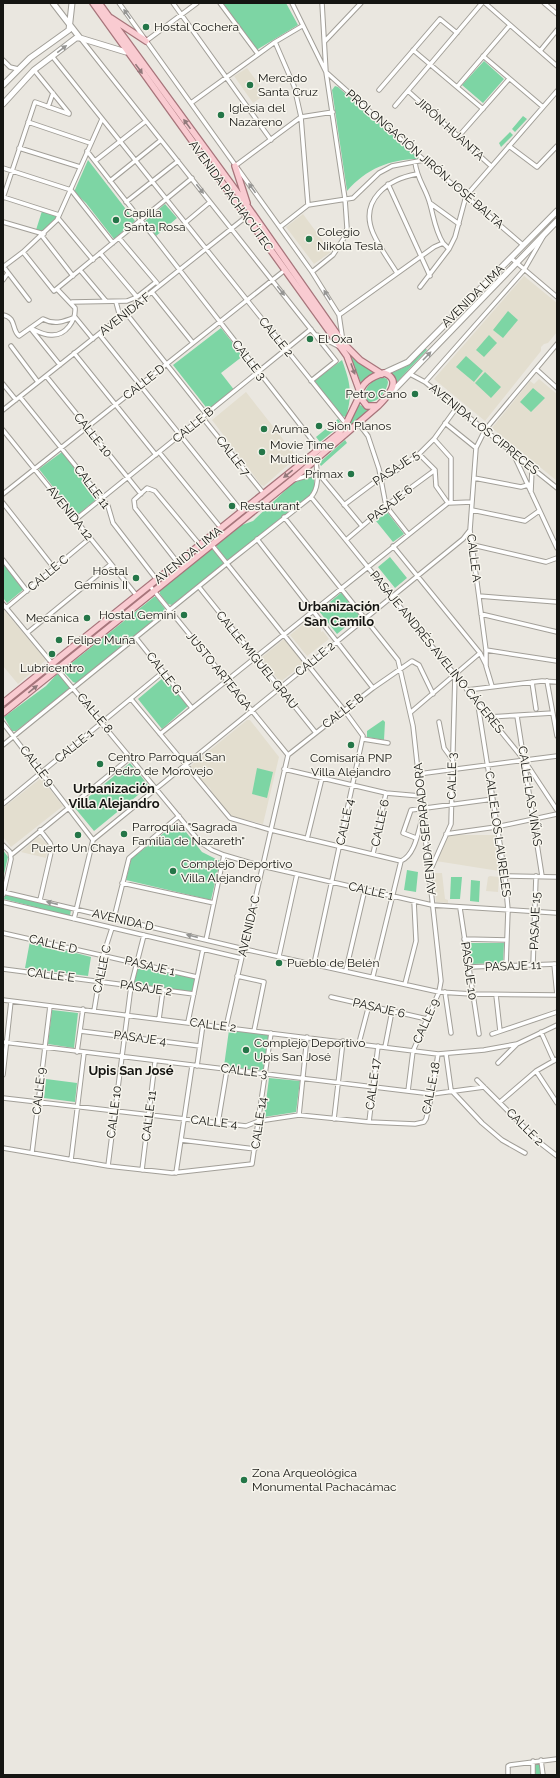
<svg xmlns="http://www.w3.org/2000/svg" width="560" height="1778" viewBox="0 0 560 1778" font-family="Raleway,sans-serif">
<rect width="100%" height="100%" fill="#eae7e0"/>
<path fill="#e3decf" d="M 247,68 L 266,94 L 253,103 L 234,76 Z
M 303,214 L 331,252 L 314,264 L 286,227 Z
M 524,276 L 557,303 L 557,332 L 548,343 L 544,344 L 541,347 L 541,351 L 485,421 L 434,379 Z
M 539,379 L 557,394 L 557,481 L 492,428 L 530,381 L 534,384 Z
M 246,392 L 297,457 L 264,486 L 261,485 L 212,420 Z
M 3,609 L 46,660 L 18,684 L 3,666 Z
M 312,617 L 321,629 L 321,632 L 323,631 L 329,639 L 307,656 L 290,635 Z
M 284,639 L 304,664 L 280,682 L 261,658 Z
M 247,720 L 250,720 L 279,757 L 263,824 L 234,817 L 229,814 L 212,794 L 210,788 L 203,783 L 190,767 L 194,763 L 196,763 L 201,760 L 204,755 Z
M 41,778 L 63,806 L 11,847 L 3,837 L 3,808 Z
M 447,835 L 495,835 L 499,871 L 436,861 Z
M 38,837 L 41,838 L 48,845 L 46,858 L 21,852 Z
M 434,873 L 442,873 L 445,899 L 448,900 L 448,903 L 436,902 Z
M 490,876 L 499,877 L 498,892 L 486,891 L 488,877 Z"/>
<path fill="#7dd5a4" d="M 222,3 L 286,3 L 298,25 L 258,49 L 255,49 Z
M 484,61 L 504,79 L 483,103 L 462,85 Z
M 335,86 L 338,87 L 419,159 C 390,159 366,169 347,191 L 332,90 Z
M 523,116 L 527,119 L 515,132 L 512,129 Z
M 510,132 L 513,135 L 501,147 L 499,143 Z
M 88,160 L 135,221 L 114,239 L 86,203 L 74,192 Z
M 165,204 L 177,218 L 156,236 L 144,222 Z
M 42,211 L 57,216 L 54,223 L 44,232 L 36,230 Z
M 508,311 L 518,320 L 503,338 L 493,330 Z
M 221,328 L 243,356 L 221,373 L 235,391 L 209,411 L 173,365 Z
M 489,335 L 497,343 L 484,357 L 476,350 Z
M 425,348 L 427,350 L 396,383 L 391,373 L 407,366 Z
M 346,349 L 353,357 L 374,372 L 361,383 L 351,359 L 344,350 Z
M 466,356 L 483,371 L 474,382 L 456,367 Z
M 342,360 C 350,382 353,393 346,417 L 342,416 L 314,381 Z
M 485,372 L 501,387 L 491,398 L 475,383 Z
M 382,377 L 387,379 L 388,382 C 387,391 378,403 368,402 L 364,397 C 365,387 372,380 382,377 Z
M 533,388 L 545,398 L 531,412 L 520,402 Z
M 358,404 L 370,410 L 338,437 L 348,424 Z
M 338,419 L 342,424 L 320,442 L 316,437 Z
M 345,440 L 347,443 L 321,466 L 319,463 Z
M 62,452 L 98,498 L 76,516 L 39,469 Z
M 311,476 L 314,478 L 315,487 L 311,494 L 230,560 L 226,559 L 217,548 L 217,545 L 242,525 L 253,521 L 293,483 Z
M 387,512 L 404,534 L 393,542 L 376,521 Z
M 211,550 L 214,550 L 223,561 L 223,565 L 172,605 L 168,604 L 160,594 L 160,590 Z
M 390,557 L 407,578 L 395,588 L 378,567 Z
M 3,563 L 24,589 L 7,603 L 3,598 Z
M 342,592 L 360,615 L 337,634 L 319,611 Z
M 154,597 L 156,597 L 165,609 L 165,611 L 76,683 L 73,682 L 64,672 L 64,669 Z
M 58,673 L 61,674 L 70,686 L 69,689 L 16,731 L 12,731 L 4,717 L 46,686 Z
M 164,677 L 188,706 L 162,729 L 138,699 Z
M 383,720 L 385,722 L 384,740 L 367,737 L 367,731 Z
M 130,763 L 149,786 L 94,831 L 75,808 Z
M 257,768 L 273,772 L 267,798 L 252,794 Z
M 174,825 L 177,828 L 182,827 L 202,852 L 220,861 L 211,900 L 126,880 L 131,859 Z
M 3,850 L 8,857 L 3,878 Z
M 407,870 L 418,872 L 416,892 L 404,890 Z
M 451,877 L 462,877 L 460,899 L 450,899 Z
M 471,880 L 480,881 L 479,902 L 470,901 Z
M 6,893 L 71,910 L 70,916 L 4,899 Z
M 30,941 L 91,957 L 88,976 L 25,968 Z
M 468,943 L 504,943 L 503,963 L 471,964 Z
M 138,966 L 196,978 L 192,992 L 134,984 Z
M 52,1010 L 78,1013 L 74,1048 L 48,1044 Z
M 229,1030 L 269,1035 L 264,1071 L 224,1066 Z
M 269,1078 L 300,1081 L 296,1112 L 264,1117 Z
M 46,1079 L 77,1083 L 75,1102 L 44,1098 Z
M 539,1762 L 542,1775 L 535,1775 L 534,1764 Z"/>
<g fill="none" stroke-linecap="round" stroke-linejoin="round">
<defs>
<path id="street" d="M 119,3 L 312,272 L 339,315 L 343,342
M 173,3 L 271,140
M 220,3 L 258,54
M 292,3 L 326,72 L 424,160 L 523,245
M 485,3 L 557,66
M 544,3 L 557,14
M 81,39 L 336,361 L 311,381
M 146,41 L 197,3
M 325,41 L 361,3
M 275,42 L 294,86 L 301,117 L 308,205
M 413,50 L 483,109
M 540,51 L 557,30
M 52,56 L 346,424
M 483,56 L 543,107
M 3,60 L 10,67 L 18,69
M 34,70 L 69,113
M 457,87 L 510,25
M 379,90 L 440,19 L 457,33
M 408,91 L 491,166
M 191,103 L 275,42 L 302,26
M 395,106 L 482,3
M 48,107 L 53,93
M 28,122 L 90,143
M 458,137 L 509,79
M 509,146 L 537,167 L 557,146
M 19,148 L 80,167
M 87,151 L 319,449
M 95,161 L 146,121
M 415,162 C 417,180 426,188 430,204 C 434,218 435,230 443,243
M 235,166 L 301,117 L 333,112
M 3,168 L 71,190 L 113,243
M 110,181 L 161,140
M 388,184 L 430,276
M 3,197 L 59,215
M 3,198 L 35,102 L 69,114
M 126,202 L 178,161
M 430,203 L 459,224
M 58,218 L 93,260
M 3,222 L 44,234
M 185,223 L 210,202
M 280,227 L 308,205 L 353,198 L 379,173 L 392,166 L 424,160
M 42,236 L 73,276
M 119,238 L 157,283
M 23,252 L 54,291 L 192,178
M 100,253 L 137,297
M 511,258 L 557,297
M 3,266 L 29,300
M 3,267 L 23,252 L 57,220 L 102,119
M 80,270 L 106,301
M 312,272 L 333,255 L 344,238 L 347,228 L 345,199 L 326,72 L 322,3
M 397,273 C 389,260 379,247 373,233 C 359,200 388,179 417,174
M 3,280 L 8,273
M 420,287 L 449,249 L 455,237 L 466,196 L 557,91
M 152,292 L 193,343
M 72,302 L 127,301 L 137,297 L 156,282
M 116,302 L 120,317
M 126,313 L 206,414
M 3,315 C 17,318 11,329 19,336 L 43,319 C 54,325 63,322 75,317 L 93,339
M 339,315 L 434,247 L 443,243 L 449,249
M 30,328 C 37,331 43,335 51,335 C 66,336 76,320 75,308 L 57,289
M 31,329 L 60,365
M 99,334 L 242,512
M 317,335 L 338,346
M 11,346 L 38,382
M 74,353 L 156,455
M 536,369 L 557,388
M 410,374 L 425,382 L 557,488
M 46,376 L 141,494
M 425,382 L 524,270 L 543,237
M 3,384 L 16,400
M 20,397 L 108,506 L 113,523 L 157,580
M 3,410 L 246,217
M 202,417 L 264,494
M 445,423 L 476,448
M 359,424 L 368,436 L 379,469 L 386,506 L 408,534
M 3,430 L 137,596
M 434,439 L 451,458 L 451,502
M 159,452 L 221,528
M 513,453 L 557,548
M 419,454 L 435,470 L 436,486 L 448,503
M 318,473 L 362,526
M 474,478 L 521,487 L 531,484
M 293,480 L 317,473
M 531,492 L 532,469
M 3,494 L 285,270
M 311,497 L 524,760 L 557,810
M 3,503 L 54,568
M 344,505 L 380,478 L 390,475 L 419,454 L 434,439 L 457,407
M 472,510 L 525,521 L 539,511
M 284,517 L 398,660 L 413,726 L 441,981 L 439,992 L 413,1051 L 408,1091
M 75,520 L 311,329
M 257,539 L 373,688
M 346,540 L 386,506 L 435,470
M 212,545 L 344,710 L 363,736 L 314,964
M 473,545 L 546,562 L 557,558
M 393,546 L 480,653 L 486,665
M 3,560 L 27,591
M 178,563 L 135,508 L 134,500 L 147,488 L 155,491 L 200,545
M 150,586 L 288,755
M 199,587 L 316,733
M 479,596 L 557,602
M 3,604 L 200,842 L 212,850 L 224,855 L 262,866 L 432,905 L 557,913
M 6,608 L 90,538
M 481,614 L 557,632
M 27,633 L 111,564
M 136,638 L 192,708
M 486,650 L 557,661
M 547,681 L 557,736
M 532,682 L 536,709
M 492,686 L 486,666 L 486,650 L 470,530 L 476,448 L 485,430 L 557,344
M 467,690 L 542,681 L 557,682
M 131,699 L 230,818 L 271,830 L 401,861
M 478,705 L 505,876 L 508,910 L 506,966
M 411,712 L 480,653
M 517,716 L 542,876
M 489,717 L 553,713
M 439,722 L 444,748 L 452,759
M 3,723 L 93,840 L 74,919
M 160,734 L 448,503 L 472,502
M 363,739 L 388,743
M 3,745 L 230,561 L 311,497 C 320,487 317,473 316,461
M 288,755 L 373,688 L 412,661 L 419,665 L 433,694
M 284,769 L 386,793 L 420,796
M 418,774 L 557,756
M 3,804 L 163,672
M 446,834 L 496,827 L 557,814
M 416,838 L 403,833 L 411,810 L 493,799
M 307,839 L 322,778
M 93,840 L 463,539 L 470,530
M 3,845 L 10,852 L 11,859 L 3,895
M 373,854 L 386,793
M 11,855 L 131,757
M 401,861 C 415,855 418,832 422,819
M 430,871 L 451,824 L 455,675
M 505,876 L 557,877
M 122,883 L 214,903
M 3,892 L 244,949 L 439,992 L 472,994 L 557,995
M 40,900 L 52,848 L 50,843 L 40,830
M 3,902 L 241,958
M 460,908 L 479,1034
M 114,918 L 129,858 L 179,816
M 3,933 L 197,977
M 464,939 L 507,940
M 206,940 L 224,855
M 279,956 L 297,874
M 554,964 L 557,995
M 533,965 L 536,876
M 468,967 L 557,964
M 3,969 L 194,994
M 346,970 L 365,889
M 237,976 L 264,982 L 254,1031
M 373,976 L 401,861
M 405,984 L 416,941 L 414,901
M 445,992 L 451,1033
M 496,995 L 500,1031
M 331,997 L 427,1019
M 3,1000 L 438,1054 L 484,1050 L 517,1044 L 557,1025
M 94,1011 L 103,956 L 112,928
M 159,1019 L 163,990
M 188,1022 L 203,949
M 226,1027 L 288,755
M 80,1031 L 200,1046
M 541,1032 L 554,1061
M 492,1034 L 557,1012
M 3,1042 L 432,1094 L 484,1087
M 359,1043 L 369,1005
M 385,1047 L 392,1011
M 77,1052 L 83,1009
M 446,1054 L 451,1090 L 482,1123 L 502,1140 L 525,1153
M 498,1063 L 517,1044
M 197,1066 L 203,1024
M 536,1071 L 557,1103
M 3,1075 L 11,1001
M 477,1080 L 539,1142 L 557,1156
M 3,1098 L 246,1126 L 259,1121 L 299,1115 L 369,1122 L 415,1124 L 424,1122 L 426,1119 L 432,1094 L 438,1054
M 500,1102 L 536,1071 L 557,1059
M 299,1115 L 307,1037
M 334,1119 L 343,1041
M 369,1122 L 378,1046
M 218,1123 L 227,1069
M 181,1140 L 255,1149
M 3,1148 L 108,1166 L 172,1173 L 252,1164 L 271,1033
M 32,1153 L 50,1006
M 71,1160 L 84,1053
M 108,1166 L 131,986 L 144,935
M 142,1170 L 155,1062
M 176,1173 L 192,1066
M 541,1760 L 543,1775
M 533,1761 L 533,1775
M 508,1775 L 508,1766 L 510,1765 L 557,1759"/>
<path id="secondary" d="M 53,3 L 80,38
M 3,85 L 30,58 L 69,30 L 72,3
M 3,104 L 34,70 L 76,38 L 80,38 L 126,52
M 384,373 L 408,362 L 557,211
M 390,394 L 557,221"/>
<path id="primary" d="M 93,3 L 347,356 L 360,392
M 99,3 L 248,207 L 344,344 L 360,360 L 382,374
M 111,18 L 146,41
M 235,166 L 247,203
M 384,373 C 404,380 386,398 378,406 L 367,406 L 360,397 C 359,384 372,376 384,373 Z
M 3,703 L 338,434 L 346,424 L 360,395
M 3,713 L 292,480 L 378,406"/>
</defs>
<use href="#street" stroke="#a29f98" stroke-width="5.5"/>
<use href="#secondary" stroke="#a29f98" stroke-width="7"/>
<use href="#primary" stroke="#a7757b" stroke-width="8"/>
<use href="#street" stroke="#fff" stroke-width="3.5"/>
<use href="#secondary" stroke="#fff" stroke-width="5"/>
<use href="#primary" stroke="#f9cbd1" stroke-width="5.5"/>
</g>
<defs><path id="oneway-solid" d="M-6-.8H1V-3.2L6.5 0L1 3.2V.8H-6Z"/></defs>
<g fill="#969694">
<use href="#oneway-solid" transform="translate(127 14) rotate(-125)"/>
<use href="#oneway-solid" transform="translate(62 49) rotate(-37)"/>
<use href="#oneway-solid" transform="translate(252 188) rotate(-126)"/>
<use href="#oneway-solid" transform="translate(200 189) rotate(52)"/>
<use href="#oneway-solid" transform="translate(281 291) rotate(52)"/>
<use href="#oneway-solid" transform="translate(327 295) rotate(-123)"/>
<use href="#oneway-solid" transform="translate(427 356) rotate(-46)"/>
<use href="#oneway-solid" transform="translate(52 903) rotate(-167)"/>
<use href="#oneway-solid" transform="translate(192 936) rotate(-167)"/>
</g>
<g fill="#92797b">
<use href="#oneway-solid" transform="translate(139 69) rotate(54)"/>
<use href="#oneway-solid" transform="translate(187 124) rotate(-126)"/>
<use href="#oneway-solid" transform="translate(353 369) rotate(70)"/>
<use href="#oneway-solid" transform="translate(288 474) rotate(141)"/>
<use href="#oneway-solid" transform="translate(33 689) rotate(-39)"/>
</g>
<g fill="#247648" stroke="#f7f5ed" stroke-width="1.5">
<circle cx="146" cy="27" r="4"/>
<circle cx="250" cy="85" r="4"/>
<circle cx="221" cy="115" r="4"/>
<circle cx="116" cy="220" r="4"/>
<circle cx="309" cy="239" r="4"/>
<circle cx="310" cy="339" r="4"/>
<circle cx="415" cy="394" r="4"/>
<circle cx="319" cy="426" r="4"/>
<circle cx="264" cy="429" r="4"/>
<circle cx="262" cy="452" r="4"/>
<circle cx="351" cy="474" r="4"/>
<circle cx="232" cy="506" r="4"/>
<circle cx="136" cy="578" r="4"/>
<circle cx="184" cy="615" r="4"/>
<circle cx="87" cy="618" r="4"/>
<circle cx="59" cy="640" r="4"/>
<circle cx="52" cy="654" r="4"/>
<circle cx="351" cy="745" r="4"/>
<circle cx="100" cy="764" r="4"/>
<circle cx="124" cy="834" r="4"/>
<circle cx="78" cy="835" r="4"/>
<circle cx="173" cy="871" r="4"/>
<circle cx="279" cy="963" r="4"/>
<circle cx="246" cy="1050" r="4"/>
<circle cx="244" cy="1480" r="4"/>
</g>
<g text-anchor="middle" stroke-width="3" stroke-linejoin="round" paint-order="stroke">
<g font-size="12" fill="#151512" stroke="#f7f5ed" text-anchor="start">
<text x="154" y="31">Hostal Cochera</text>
<text x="258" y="82">Mercado<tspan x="258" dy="14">Santa Cruz</tspan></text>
<text x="229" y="112">Iglesia del<tspan x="229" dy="14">Nazareno</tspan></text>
<text x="124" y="217">Capilla<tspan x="124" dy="14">Santa Rosa</tspan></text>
<text x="317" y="236">Colegio<tspan x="317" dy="14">Nikola Tesla</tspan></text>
<text x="318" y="343">El Oxa</text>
<text x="407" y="398" text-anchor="end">Petro Cano</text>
<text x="327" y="430">Sion Planos</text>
<text x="272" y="433">Aruma</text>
<text x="270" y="449">Movie Time<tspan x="270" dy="14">Multicine</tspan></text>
<text x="343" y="478" text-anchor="end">Primax</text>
<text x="240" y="510">Restaurant</text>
<text x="128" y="575" text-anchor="end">Hostal<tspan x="128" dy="14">Geminis II</tspan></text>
<text x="176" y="619" text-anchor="end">Hostal Gemini</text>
<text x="79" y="622" text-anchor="end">Mecanica</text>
<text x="67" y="644">Felipe Muña</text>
<text x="52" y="672" text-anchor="middle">Lubricentro</text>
<text x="108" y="761">Centro Parroqual San<tspan x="108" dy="14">Pedro de Morovejo</tspan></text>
<text x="351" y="762" text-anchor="middle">Comisaría PNP<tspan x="351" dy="14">Villa Alejandro</tspan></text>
<text x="132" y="831">Parroquia "Sagrada<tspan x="132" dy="14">Familia de Nazareth"</tspan></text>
<text x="78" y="852" text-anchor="middle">Puerto Un Chaya</text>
<text x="181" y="868">Complejo Deportivo<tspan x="181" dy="14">Villa Alejandro</tspan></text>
<text x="287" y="967">Pueblo de Belén</text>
<text x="254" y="1047">Complejo Deportivo<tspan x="254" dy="14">Upis San José</tspan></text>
<text x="252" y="1477">Zona Arqueológica<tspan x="252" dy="14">Monumental Pachacámac</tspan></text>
</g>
<g font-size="12" fill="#151512" stroke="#f7f5ed">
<text transform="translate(450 129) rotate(42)" y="4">JIRÓN HUANTA</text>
<text transform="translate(425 159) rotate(41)" y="4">PROLONGACIÓN JIRÓN JOSÉ BALTA</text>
<text transform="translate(231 196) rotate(54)" y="4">AVENIDA PACHACÚTEC</text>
<text transform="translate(473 296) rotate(-45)" y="4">AVENIDA LIMA</text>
<text transform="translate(125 314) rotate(-38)" y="4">AVENIDA F</text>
<text transform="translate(276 337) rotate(51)" y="4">CALLE 2</text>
<text transform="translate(249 360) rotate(52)" y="4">CALLE 3</text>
<text transform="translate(144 382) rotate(-38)" y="4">CALLE D</text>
<text transform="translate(193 425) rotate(-39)" y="4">CALLE B</text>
<text transform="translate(484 429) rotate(39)" y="4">AVENIDA LOS CIPRECES</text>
<text transform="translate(93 435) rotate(51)" y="4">CALLE 10</text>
<text transform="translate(233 456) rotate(52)" y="4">CALLE 7</text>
<text transform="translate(396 468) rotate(-34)" y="4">PASAJE 5</text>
<text transform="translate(92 487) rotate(53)" y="4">CALLE 11</text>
<text transform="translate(390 504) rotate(-38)" y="4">PASAJE 6</text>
<text transform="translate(70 513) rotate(51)" y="4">AVENIDA 12</text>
<text transform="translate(188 555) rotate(-39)" y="4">AVENIDA LIMA</text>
<text transform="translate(474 558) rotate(83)" y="4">CALLE A</text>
<text transform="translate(48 573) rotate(-40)" y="4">CALLE C</text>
<text transform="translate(437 652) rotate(51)" y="4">PASAJE ANDRÉS AVELINO CÁCERES</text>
<text transform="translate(315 659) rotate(-39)" y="4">CALLE 2</text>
<text transform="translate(257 660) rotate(51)" y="4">CALLE MIGUEL GRAU</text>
<text transform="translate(219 671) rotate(51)" y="4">JUSTO ARTEAGA</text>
<text transform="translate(164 673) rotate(52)" y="4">CALLE G</text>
<text transform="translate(343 711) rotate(-38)" y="4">CALLE B</text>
<text transform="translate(95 713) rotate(50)" y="4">CALLE 8</text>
<text transform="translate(74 746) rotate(-39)" y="4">CALLE 1</text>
<text transform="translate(37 766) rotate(52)" y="4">CALLE 9</text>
<text transform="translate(452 776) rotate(-89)" y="4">CALLE 3</text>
<text transform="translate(530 796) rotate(81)" y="4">CALLE LAS VIÑAS</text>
<text transform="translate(345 822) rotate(-78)" y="4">CALLE 4</text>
<text transform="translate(380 823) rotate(-78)" y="4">CALLE 6</text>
<text transform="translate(425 829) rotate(-96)" y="4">AVENIDA SEPARADORA</text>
<text transform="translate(498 834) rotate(82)" y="4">CALLE LOS LAURELES</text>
<text transform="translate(371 891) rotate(13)" y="4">CALLE 1</text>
<text transform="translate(123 920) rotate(13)" y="4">AVENIDA D</text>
<text transform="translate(535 921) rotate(-88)" y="4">PASAJE 15</text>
<text transform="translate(249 926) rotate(-77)" y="4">AVENIDA C</text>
<text transform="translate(53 944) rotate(13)" y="4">CALLE D</text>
<text transform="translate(150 966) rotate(13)" y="4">PASAJE 1</text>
<text transform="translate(513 966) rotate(-2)" y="4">PASAJE 11</text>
<text transform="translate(102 969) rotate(-78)" y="4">CALLE C</text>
<text transform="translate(469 971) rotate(82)" y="4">PASAJE 10</text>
<text transform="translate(51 975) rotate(7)" y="4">CALLE E</text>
<text transform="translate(146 988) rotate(8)" y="4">PASAJE 2</text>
<text transform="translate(379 1008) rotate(13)" y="4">PASAJE 6</text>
<text transform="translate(426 1021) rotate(-66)" y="4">CALLE 9</text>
<text transform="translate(213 1025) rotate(7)" y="4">CALLE 2</text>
<text transform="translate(140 1038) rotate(7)" y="4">PASAJE 4</text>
<text transform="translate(244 1071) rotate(7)" y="4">CALLE 3</text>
<text transform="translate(373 1084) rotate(-83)" y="4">CALLE 17</text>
<text transform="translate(431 1088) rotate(-79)" y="4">CALLE 18</text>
<text transform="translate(39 1091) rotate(-84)" y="4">CALLE 9</text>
<text transform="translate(114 1112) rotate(-83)" y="4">CALLE 10</text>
<text transform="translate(149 1116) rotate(-83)" y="4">CALLE 11</text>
<text transform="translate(214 1122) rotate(6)" y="4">CALLE 4</text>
<text transform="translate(259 1123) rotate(-82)" y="4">CALLE 14</text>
<text transform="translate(525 1127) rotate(45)" y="4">CALLE 2</text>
</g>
<g font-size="13" font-weight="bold" fill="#151512" stroke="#f7f5ed">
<text x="339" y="611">Urbanización<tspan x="339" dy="15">San Camilo</tspan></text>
<text x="114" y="793">Urbanización<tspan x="114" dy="15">Villa Alejandro</tspan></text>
<text x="131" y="1075">Upis San José</text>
</g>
</g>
<rect width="560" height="1778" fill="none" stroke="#151512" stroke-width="8"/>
</svg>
